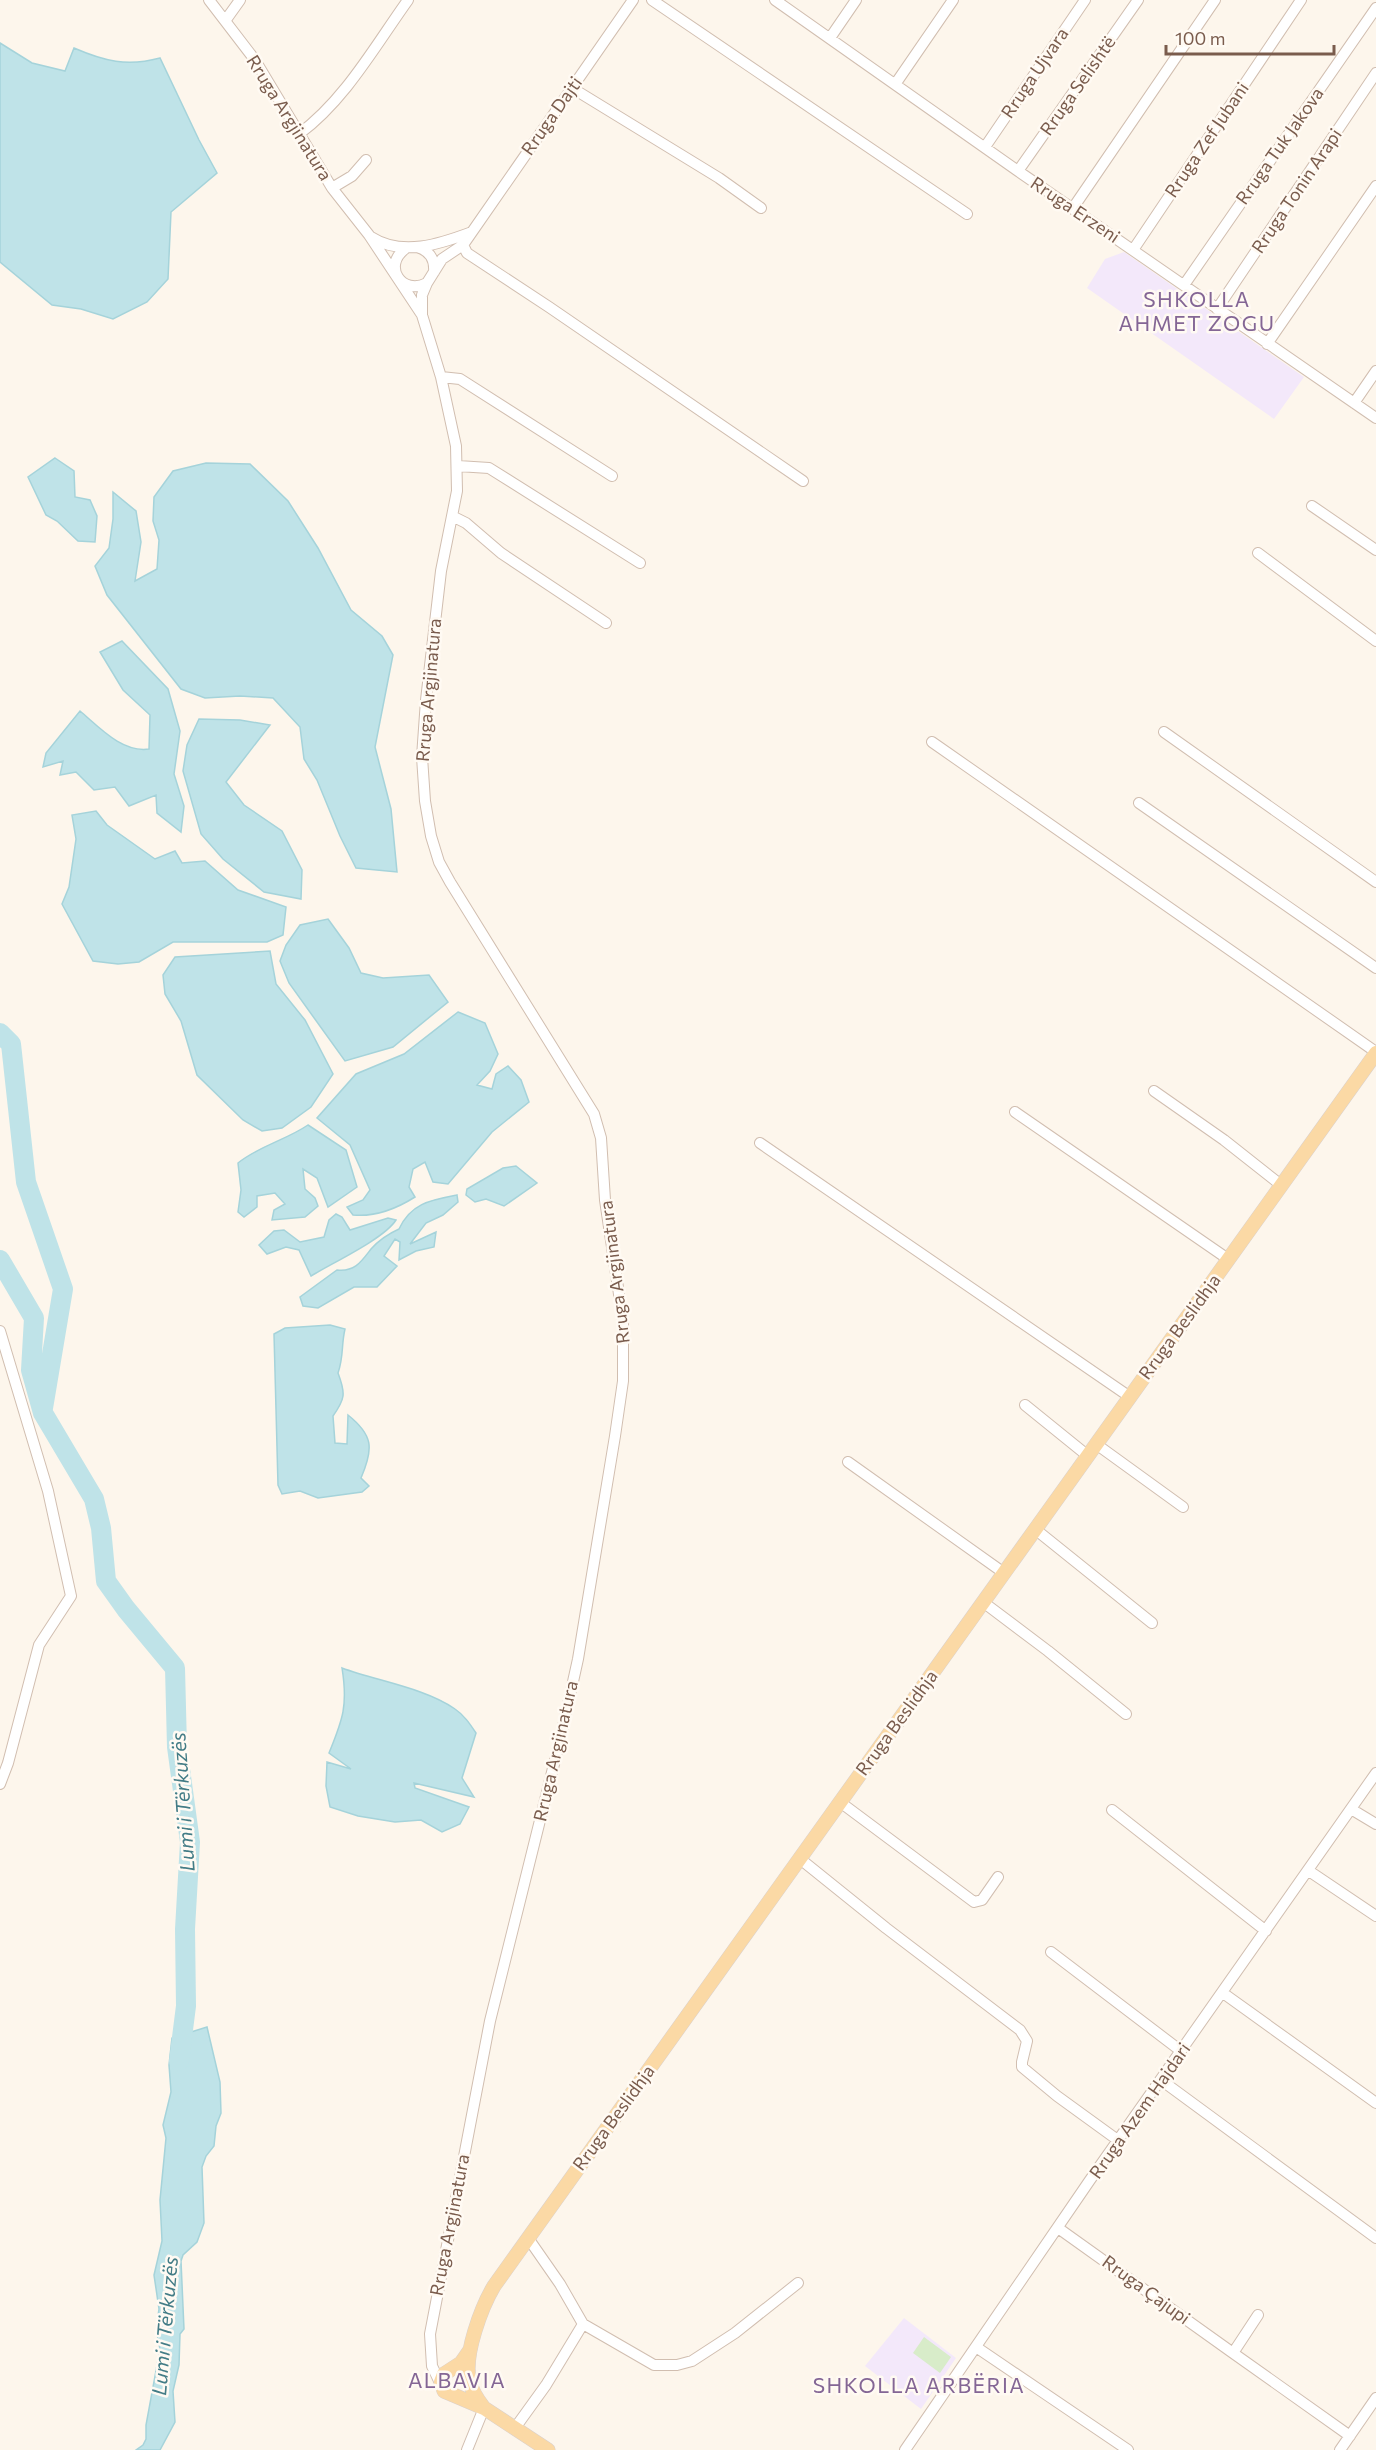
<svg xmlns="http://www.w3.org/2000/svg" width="1376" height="2450" viewBox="0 0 1376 2450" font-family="Commissioner,sans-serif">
<rect width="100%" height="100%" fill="#fdf6ec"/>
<path fill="#f3e8fa" d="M 1124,252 L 1304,377 L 1274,419 L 1087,288 L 1105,259 Z
M 904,2318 L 956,2358 L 921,2409 L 865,2366 Z"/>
<path fill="#d8ecc9" d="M 924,2337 L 951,2357 L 940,2373 L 913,2353 Z"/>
<path fill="#bfe3e8" stroke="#a5d3da" stroke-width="1.5" d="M 0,43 L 32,63 L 65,71 L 74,48 C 104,61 127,67 160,58 L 199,140 L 217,173 L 171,212 L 168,279 L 147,302 L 113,319 L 81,309 L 52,305 L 0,262 Z
M 55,458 L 74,471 L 75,497 L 90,500 L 97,516 L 95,542 L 78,541 L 57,521 L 46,515 L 28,477 Z
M 206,463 L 250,464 L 288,501 L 318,548 L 351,610 L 382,636 L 393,655 L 375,747 L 391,809 L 397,872 L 356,868 L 340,836 L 317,780 L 304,759 L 300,727 L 273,698 L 240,696 L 205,698 L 181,689 L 107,595 L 95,566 L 109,548 L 113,519 L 113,492 L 136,511 L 141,542 L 135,581 L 157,569 L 159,540 L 153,521 L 154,497 L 173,471 Z
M 122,641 L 168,689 L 180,731 L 174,774 L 184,806 L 181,832 L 157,813 L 156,795 L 129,806 L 115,787 L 94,790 L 76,772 L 60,775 L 63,761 L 43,767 L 46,753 L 80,711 C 99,727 122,753 149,749 L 150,715 L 123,690 L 100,652 Z
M 199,719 L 240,720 L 270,725 L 226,782 L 244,805 L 282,831 L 302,870 L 301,899 L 264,892 L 223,859 L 201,834 L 183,771 L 187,745 Z
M 96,811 L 107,825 L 155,859 L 175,851 L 182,863 L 205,861 L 238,890 L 286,907 L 283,935 L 267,942 L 173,942 L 139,962 L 118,964 L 93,961 L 62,904 L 69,887 L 76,839 L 72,815 Z
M 328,919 L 349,948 L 361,973 L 383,978 L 429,975 L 448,1002 L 393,1047 L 345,1061 L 289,983 L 280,961 L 286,945 L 300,925 Z
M 270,951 L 276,984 L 305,1020 L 333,1074 L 311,1107 L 282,1128 L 262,1131 L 243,1120 L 197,1075 L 181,1021 L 165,994 L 163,975 L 175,957 Z
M 458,1012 L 485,1023 L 498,1054 L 490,1071 L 477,1085 L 492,1089 L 496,1074 L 508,1066 L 521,1080 L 529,1102 L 492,1132 L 448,1184 L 433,1182 L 425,1162 L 413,1169 L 409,1187 L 415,1197 C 396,1209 375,1217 353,1215 L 347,1207 L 363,1200 L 370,1190 L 350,1145 L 317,1118 L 356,1074 L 404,1054 Z
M 308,1125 L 346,1150 L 357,1187 L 328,1207 L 317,1178 L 303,1169 L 305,1189 L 315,1198 L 318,1206 L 305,1217 L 272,1220 L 274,1210 L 285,1204 L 275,1193 L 257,1196 L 257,1207 L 244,1217 L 238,1212 L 241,1190 L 238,1163 C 259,1146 286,1140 308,1125 Z
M 516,1166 L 537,1183 L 504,1206 L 486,1199 L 475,1202 L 466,1195 L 467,1189 L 503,1168 Z
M 457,1195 L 458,1202 L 443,1215 L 426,1223 L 410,1244 L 436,1232 L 434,1247 L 416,1251 L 399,1260 L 400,1242 L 395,1239 L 384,1256 L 397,1266 L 377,1287 L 354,1287 L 318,1308 L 303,1306 L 300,1297 L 337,1270 C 355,1272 361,1262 371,1249 C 379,1240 388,1234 399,1229 C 411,1203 431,1200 457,1195 Z
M 336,1214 L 342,1217 L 350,1230 L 388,1218 L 396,1220 C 384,1239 332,1263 311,1276 L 299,1250 L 286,1247 L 267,1254 L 259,1245 L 274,1231 L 284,1230 L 300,1242 L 324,1237 L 329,1220 Z
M 330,1325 L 345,1329 C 341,1346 344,1356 338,1373 C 346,1394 345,1399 333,1416 L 335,1443 L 347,1444 L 348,1415 C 373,1435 374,1448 361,1478 L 369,1486 L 362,1492 L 318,1498 L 300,1491 L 282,1494 L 278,1485 L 274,1334 L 285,1328 Z
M 342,1668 C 377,1681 425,1688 455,1709 C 464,1715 470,1724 476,1733 L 462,1778 L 474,1797 L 414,1783 L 415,1788 L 469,1807 L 460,1824 L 442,1832 L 421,1820 L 395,1822 L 358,1816 L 330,1807 L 326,1786 L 327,1762 L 351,1769 L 329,1753 C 343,1719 348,1705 342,1668 Z
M 207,2027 L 220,2082 L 221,2113 L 216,2126 L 214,2146 L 206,2156 L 202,2167 L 204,2223 L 197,2242 L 183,2255 L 181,2261 L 184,2329 L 180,2334 L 179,2365 L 173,2391 L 175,2422 L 160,2450 L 136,2450 L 143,2445 L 146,2439 L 146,2425 L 160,2349 L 156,2329 L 159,2309 L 154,2275 L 162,2241 L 160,2200 L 166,2138 L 163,2125 L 171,2092 L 169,2065 L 172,2038 Z"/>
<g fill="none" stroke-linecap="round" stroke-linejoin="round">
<path stroke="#bfe3e8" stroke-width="20" d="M 0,1033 L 11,1044 L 26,1182 L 63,1289 L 43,1408
M 0,1260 L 34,1318 L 31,1370 L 43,1413 L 94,1499 L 101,1528 L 106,1581 L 126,1609 L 175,1668 L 177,1747 L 190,1842 L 185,1929 L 186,2006 L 179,2061"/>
<defs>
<path id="minor" d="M 209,0 L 255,60 L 332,188 L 369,235 L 422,315 L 441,377 L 456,446 L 457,491 L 441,571 L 426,700 L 422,757 L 425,801 L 431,836 L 439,862 L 450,882 L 594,1114 L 601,1138 L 605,1200 L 623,1321 L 623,1381 L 615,1436 L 578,1659 L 561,1736 L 490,2021 L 430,2334 L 432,2366 L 442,2387
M 652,0 L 967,214
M 775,0 L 1018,171 L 1376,418
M 225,21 L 240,0
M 830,38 L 856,0
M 896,83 L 953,0
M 572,88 L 719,178 L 761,208
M 299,134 C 345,100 375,46 408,0
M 985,147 L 1085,0
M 1018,171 L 1138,0
M 332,188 L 352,176 L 366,160
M 1073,208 L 1215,0
M 371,237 C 402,257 440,244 472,232
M 463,245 L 467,253 L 549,307 L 803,481
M 417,247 C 430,251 435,259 434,272
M 405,249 C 382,266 402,296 427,283
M 1133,250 L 1301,0
M 1184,285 L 1376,8
M 1217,309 L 1376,73
M 422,315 L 422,295 L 427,283 L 442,259 L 463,245 L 633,0
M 1267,344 L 1376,186
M 441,377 L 460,379 L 612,476
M 1354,403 L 1376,371
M 458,466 L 489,468 L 640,563
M 1312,506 L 1376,550
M 452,516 L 466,523 L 501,553 L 606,623
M 1258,553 L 1376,641
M 1164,732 L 1376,882
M 932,742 L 1376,1052
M 1139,803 L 1376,968
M 1154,1091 L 1224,1140 L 1281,1185
M 1015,1112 L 1228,1259
M 760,1143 L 1130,1397
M 0,1331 L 48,1491 L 71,1596 L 39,1645 L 8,1763 L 0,1784
M 1025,1405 L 1088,1456
M 1096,1444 L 1183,1507
M 848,1462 L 1004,1573
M 1035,1529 L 1152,1623
M 983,1602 L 1048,1651 L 1126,1714
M 840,1802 L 974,1902 L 982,1900 L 998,1877
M 1351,1809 L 1376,1824
M 1112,1810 L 1266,1931
M 799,1858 L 886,1928 L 1020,2030 L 1027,2041 L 1022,2062 L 1022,2067 L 1057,2096 L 1119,2141
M 1309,1871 L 1376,1916
M 1051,1952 L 1181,2051
M 1223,1993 L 1376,2103
M 1161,2080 L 1376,2238
M 1058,2228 L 1233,2353
M 1258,2315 L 1233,2353 L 1350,2436
M 583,2324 L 654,2365 L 677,2365 L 692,2361 L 735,2333 L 798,2283
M 976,2347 L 1128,2450
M 515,2428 L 546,2385 L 583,2324 L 560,2284 L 528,2238
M 467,2450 L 484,2408
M 905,2450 L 1090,2180 L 1376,1773
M 1340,2450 L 1376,2398"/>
<path id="major" d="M 470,2350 L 461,2363 L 444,2374 L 441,2382 L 444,2391 L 484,2408 L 548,2450
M 484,2408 C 477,2399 471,2390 469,2379 C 464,2354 481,2308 494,2286 L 1376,1053"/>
</defs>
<use href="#minor" stroke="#d1beb0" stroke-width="12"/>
<use href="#major" stroke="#dad1cd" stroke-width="15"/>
<use href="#minor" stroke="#fff" stroke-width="10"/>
<use href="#major" stroke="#fbd9a5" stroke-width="14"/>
</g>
<g text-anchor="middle" stroke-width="5" stroke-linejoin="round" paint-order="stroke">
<g font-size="18" fill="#7a5c4d" stroke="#fffaf3">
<text transform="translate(1035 73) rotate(-56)" y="6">Rruga Ujvara</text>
<text transform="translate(1078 86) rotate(-55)" y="6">Rruga Selishtë</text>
<text transform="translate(552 116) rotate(-55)" y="6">Rruga Dajti</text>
<text transform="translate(289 118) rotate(58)" y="6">Rruga Argjinatura</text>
<text transform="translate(1207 140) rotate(-56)" y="6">Rruga Zef Jubani</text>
<text transform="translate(1280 146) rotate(-55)" y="6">Rruga Tuk Jakova</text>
<text transform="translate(1297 191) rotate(-56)" y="6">Rruga Tonin Arapi</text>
<text transform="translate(1075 210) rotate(34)" y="6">Rruga Erzeni</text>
<text transform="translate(429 690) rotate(-85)" y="6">Rruga Argjinatura</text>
<text transform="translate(615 1272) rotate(-97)" y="6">Rruga Argjinatura</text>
<text transform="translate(1180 1327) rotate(-54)" y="6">Rruga Beslidhja</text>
<text transform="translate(897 1723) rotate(-54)" y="6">Rruga Beslidhja</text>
<text transform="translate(556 1751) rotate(-77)" y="6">Rruga Argjinatura</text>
<text transform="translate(1140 2111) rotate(-55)" y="6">Rruga Azem Hajdari</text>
<text transform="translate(614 2118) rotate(-54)" y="6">Rruga Beslidhja</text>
<text transform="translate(450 2225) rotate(-79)" y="6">Rruga Argjinatura</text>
<text transform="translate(1146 2290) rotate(36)" y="6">Rruga Çajupi</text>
</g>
<g font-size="20" font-style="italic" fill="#437c86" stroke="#fffaf3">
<text transform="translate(183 1802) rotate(-94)" y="7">Lumi i Tërkuzës</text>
<text transform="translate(165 2326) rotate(-85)" y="7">Lumi i Tërkuzës</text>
</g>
<g font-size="21" letter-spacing="1.5" fill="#846695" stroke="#fffaf3">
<text x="1197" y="307">SHKOLLA<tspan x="1197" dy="24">AHMET ZOGU</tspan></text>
<text x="457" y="2388">ALBAVIA</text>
<text x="919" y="2393">SHKOLLA ARBËRIA</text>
</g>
</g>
<path d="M1166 45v9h168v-9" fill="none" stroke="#7a5c4d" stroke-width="3"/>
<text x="1175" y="45" font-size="18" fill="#7a5c4d" stroke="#fffaf3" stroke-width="4.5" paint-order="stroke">100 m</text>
</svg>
